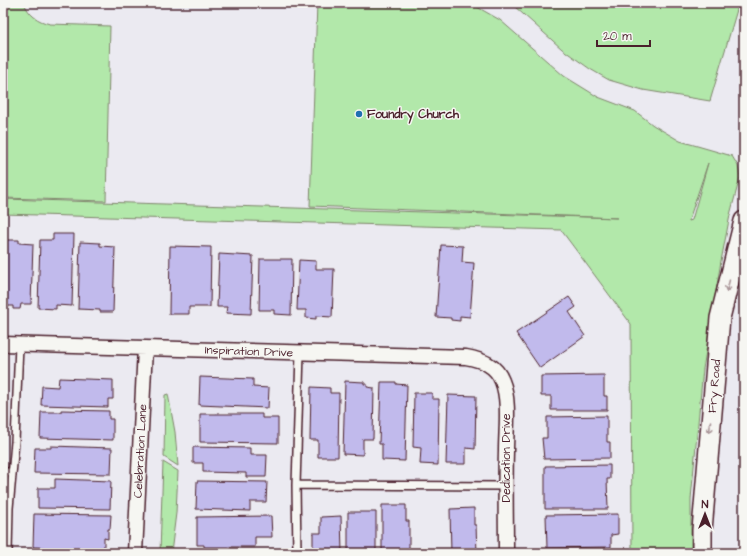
<svg xmlns="http://www.w3.org/2000/svg" width="747" height="556" viewBox="0 0 747 556" font-family="'Architects Daughter',sans-serif">
<rect width="100%" height="100%" fill="#ebeaf1"/>
<filter id="ink" filterUnits="userSpaceOnUse"><feTurbulence type="fractalNoise" baseFrequency=".025" numOctaves="2"/><feDisplacementMap in="SourceGraphic" scale="8" xChannelSelector="R" yChannelSelector="G"/><feConvolveMatrix kernelMatrix="1 2 1 2 8 2 1 2 1" color-interpolation-filters="sRGB"/></filter>
<g filter="url(#ink)">
<path fill="#b2e8aa" stroke="#7e846a" fill-rule="evenodd" d="M 3,3 L 24,3 C 29,15 37,21 50,24 L 110,26 L 106,201 L 3,198 Z
M 317,3 L 470,3 L 500,20 L 564,76 L 598,97 L 635,111 L 653,125 L 680,141 L 732,156 L 738,166 L 740,177 L 730,215 L 721,261 L 703,369 L 691,499 L 691,553 L 632,553 L 631,324 L 561,230 L 3,214 L 3,199 L 618,218 L 310,206 ZM 708,163 L 692,220 L 689,221 L 689,220 Z
M 510,3 L 739,3 L 710,101 L 643,90 L 609,80 L 590,69 L 562,49 L 514,6 Z
M 168,394 L 175,432 L 178,466 L 164,457 L 165,395 Z
M 163,462 L 178,471 L 176,513 L 171,553 L 160,553 Z"/>
<path fill="#c1baec" stroke="#4a1f2b" d="M 53,234 L 74,234 L 72,306 L 56,305 L 56,309 L 38,308 L 40,240 L 53,240 Z
M 3,240 L 19,240 L 19,243 L 33,244 L 31,304 L 21,304 L 20,309 L 13,309 L 13,306 L 3,306 Z
M 80,242 L 100,243 L 100,246 L 115,247 L 113,312 L 100,312 L 100,310 L 78,309 Z
M 441,245 L 463,246 L 462,262 L 474,263 L 470,317 L 460,316 L 460,321 L 451,320 L 451,318 L 436,317 Z
M 170,246 L 211,247 L 210,307 L 189,307 L 189,314 L 169,314 Z
M 219,254 L 253,256 L 251,314 L 226,313 L 227,307 L 217,307 Z
M 260,259 L 292,259 L 291,315 L 274,314 L 274,310 L 259,310 Z
M 299,260 L 316,261 L 316,269 L 334,269 L 332,317 L 316,316 L 316,319 L 306,318 L 306,310 L 297,310 Z
M 569,297 L 576,307 L 569,312 L 585,336 L 540,368 L 516,333 Z
M 604,375 L 604,396 L 607,396 L 607,410 L 551,410 L 551,396 L 541,396 L 541,376 Z
M 200,377 L 253,379 L 253,387 L 269,388 L 268,408 L 199,405 Z
M 59,378 L 113,380 L 113,399 L 108,399 L 108,407 L 41,405 L 42,386 L 58,387 Z
M 345,381 L 364,382 L 364,384 L 367,384 L 367,387 L 374,388 L 373,439 L 363,439 L 363,455 L 343,454 Z
M 381,382 L 396,382 L 396,384 L 407,385 L 405,461 L 382,460 L 382,444 L 379,444 Z
M 3,385 L 5,385 L 4,435 L 3,435 Z
M 311,387 L 330,388 L 330,393 L 339,393 L 338,457 L 318,457 L 318,440 L 310,440 Z
M 414,393 L 432,393 L 432,399 L 439,399 L 438,465 L 420,464 L 421,448 L 413,447 Z
M 448,395 L 476,396 L 475,449 L 466,448 L 466,464 L 446,464 Z
M 61,410 L 109,411 L 109,419 L 113,419 L 113,440 L 40,438 L 41,412 L 61,412 Z
M 200,414 L 262,414 L 262,418 L 278,418 L 278,443 L 200,442 Z
M 607,416 L 607,442 L 610,442 L 610,458 L 544,459 L 542,438 L 547,438 L 547,417 Z
M 51,446 L 112,448 L 111,474 L 34,473 L 35,448 L 51,448 Z
M 193,447 L 250,448 L 250,455 L 267,455 L 266,477 L 246,477 L 246,473 L 203,472 L 203,463 L 193,463 Z
M 610,465 L 610,479 L 607,479 L 608,509 L 545,509 L 545,466 Z
M 55,479 L 111,481 L 110,509 L 38,508 L 38,488 L 55,488 Z
M 197,481 L 267,482 L 266,502 L 250,502 L 250,511 L 196,509 Z
M 382,505 L 406,505 L 406,521 L 409,521 L 409,553 L 382,553 Z
M 474,508 L 474,525 L 476,525 L 477,553 L 451,553 L 450,509 Z
M 348,512 L 376,512 L 376,553 L 348,553 Z
M 34,514 L 111,515 L 110,529 L 108,529 L 108,539 L 104,538 L 104,550 L 33,547 Z
M 618,514 L 618,534 L 611,535 L 611,547 L 547,548 L 546,515 Z
M 271,516 L 272,537 L 255,537 L 255,547 L 204,547 L 204,545 L 197,545 L 197,517 Z
M 341,516 L 342,553 L 313,553 L 313,533 L 321,533 L 321,517 Z
M 195,551 L 272,551 L 272,553 L 195,553 Z"/>
<g fill="none" stroke-linecap="round" stroke-linejoin="round">
<defs>
<path id="service" d="M 3,472 L 11,472
M 296,485 L 505,486
M 8,553 L 9,508 L 15,442 L 19,345
M 297,553 L 296,485 L 300,353"/>
<path id="minor" d="M 3,344 L 466,357 C 482,360 496,365 502,381 C 510,400 506,430 506,451 C 505,485 506,519 506,553
M 135,553 L 145,348"/>
<path id="secondary" d="M 702,553 L 702,530 L 720,318 L 744,221"/>
</defs>
<use href="#service" stroke="#4a1f2b" stroke-width="10"/>
<use href="#minor" stroke="#4a1f2b" stroke-width="17"/>
<use href="#secondary" stroke="#4a1f2b" stroke-width="22"/>
<use href="#service" stroke="#f6f6f2" stroke-width="7"/>
<use href="#minor" stroke="#f6f6f2" stroke-width="14"/>
<use href="#secondary" stroke="#f6f6f2" stroke-width="19"/>
</g>
<defs><path id="oneway-shaft" d="M-6 0H5M1.5-3L5.5 0L1.5 3" fill="none" stroke-width="1.6" stroke-linecap="round" stroke-linejoin="round"/></defs>
<g stroke="#a99598">
<use href="#oneway-shaft" transform="translate(728 286) rotate(104)"/>
<use href="#oneway-shaft" transform="translate(710 427) rotate(95)"/>
</g>
</g>
<circle fill="#1f6fb2" stroke="#f6f6f2" stroke-width="1.5" cx="359" cy="114" r="4"/>
<g text-anchor="middle" stroke-width="3" stroke-linejoin="round" paint-order="stroke">
<g font-size="12" font-weight="bold" fill="#4a1f2b" stroke="#f6f6f2" text-anchor="start">
<text x="367" y="118">Foundry Church</text>
</g>
<g font-size="12" fill="#4a1f2b" stroke="#f6f6f2">
<text transform="translate(249 351) rotate(2)" y="4">Inspiration Drive</text>
<text transform="translate(714 386) rotate(-85)" y="4">Fry Road</text>
<text transform="translate(140 451) rotate(-87)" y="4">Celebration Lane</text>
<text transform="translate(506 458) rotate(-90)" y="4">Dedication Drive</text>
</g>
</g>
<rect width="747" height="556" fill="none" stroke="#f6f6f2" stroke-width="16"/>
<rect x="8" y="8" width="731" height="540" fill="none" stroke="#4a1f2b" stroke-width="1.5" filter="url(#ink)"/>
<g transform="translate(705 514)" stroke="#f6f6f2" stroke-width="3" paint-order="stroke">
<path d="M0-3L7 15L0 10L-7 15Z" fill="#4a1f2b"/>
<text y="-6" font-size="11" font-weight="bold" text-anchor="middle" fill="#4a1f2b">N</text>
</g>
<path d="M597 40v6h53v-6" fill="none" stroke="#4a1f2b" stroke-width="2"/>
<text x="603" y="40" font-size="12" fill="#4a1f2b" stroke="#f6f6f2" stroke-width="3" paint-order="stroke">20 m</text>
</svg>
